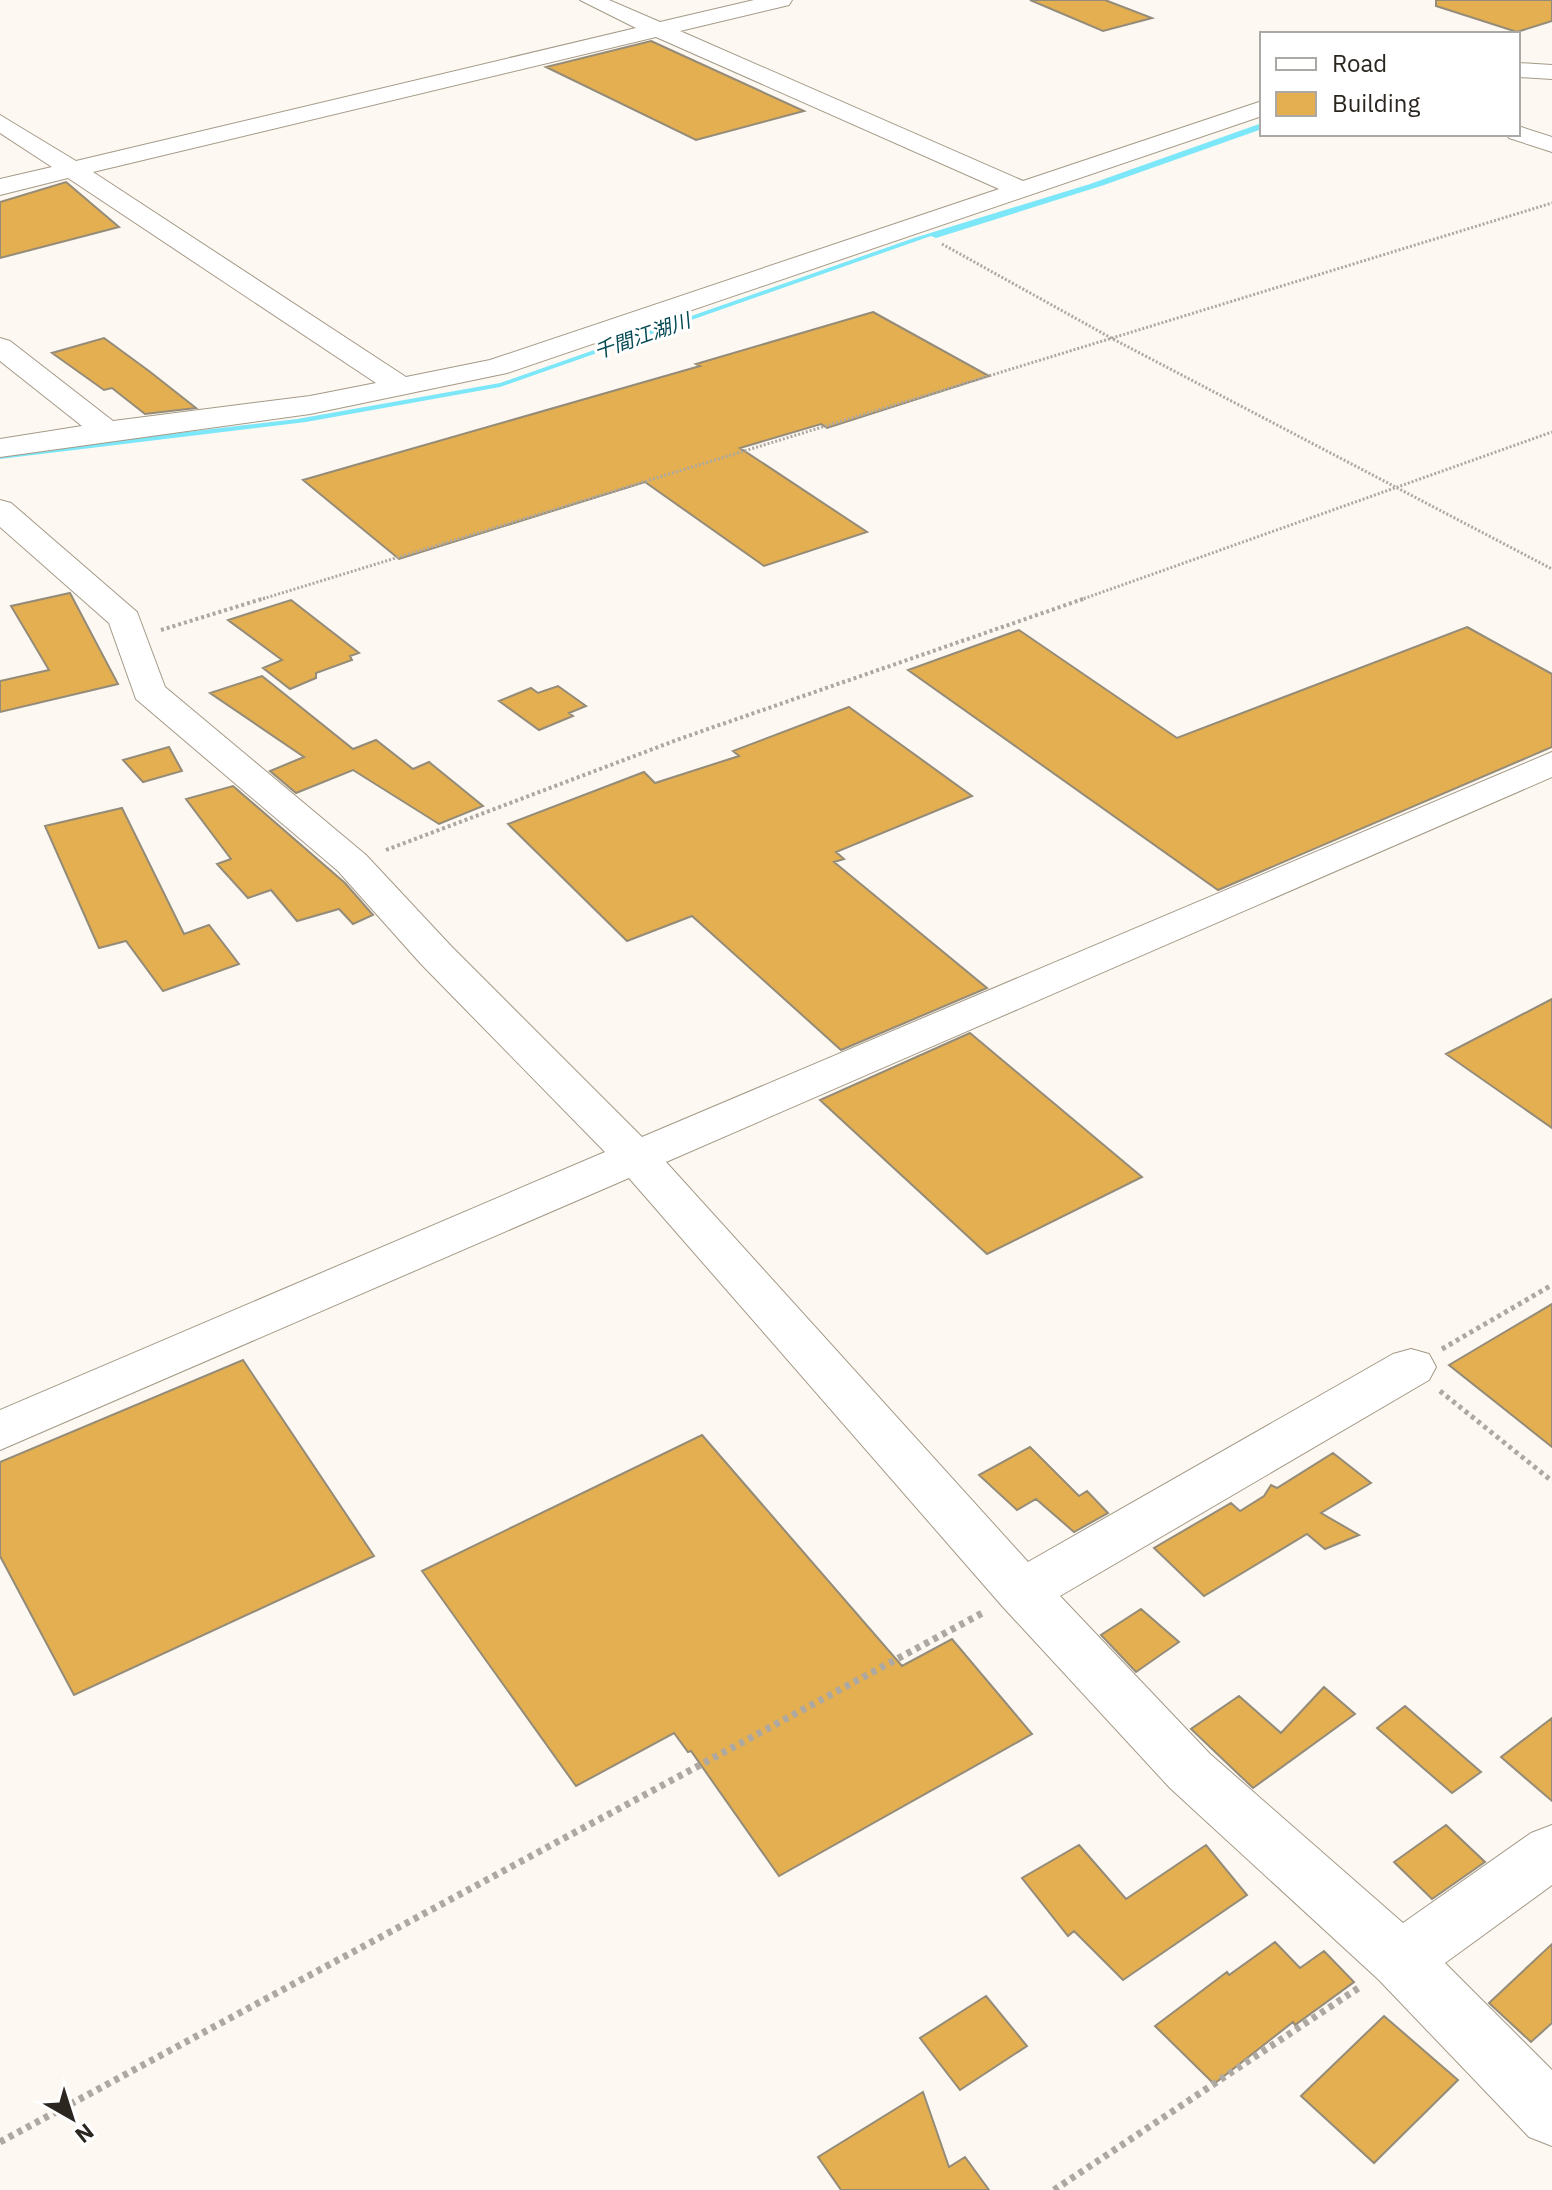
<svg xmlns="http://www.w3.org/2000/svg" width="1552" height="2190" viewBox="0 0 1552 2190" font-family="'IBM Plex Sans','Noto Sans JP',sans-serif">
<rect width="100%" height="100%" fill="#fdf8f1"/>
<path fill="#7ce7f8" d="M 1262,123 L 1262,129 L 1104,185 L 936,238 L 931,236 L 500,387 L 306,422 L 0,459 L 0,454 L 297,419 L 500,383 L 914,238 L 1090,184 Z"/>
<path fill="#e3af50" stroke="#958b79" stroke-width="2" d="M 1030,0 L 1105,0 L 1152,18 L 1103,31 Z
M 1436,0 L 1552,0 L 1552,21 L 1517,32 L 1436,6 Z
M 651,41 L 804,111 L 696,140 L 546,67 Z
M 66,182 L 119,227 L 0,258 L 0,202 Z
M 873,312 L 989,376 L 827,428 L 821,424 L 740,448 L 867,532 L 764,566 L 645,482 L 399,559 L 303,480 L 700,366 L 696,364 Z
M 104,338 L 149,371 L 196,408 L 145,414 L 112,388 L 104,390 L 52,353 Z
M 70,593 L 118,684 L 0,712 L 0,681 L 49,670 L 11,606 Z
M 291,600 L 359,653 L 350,656 L 352,660 L 316,673 L 316,678 L 290,689 L 263,668 L 282,660 L 228,620 Z
M 1467,627 L 1552,674 L 1552,747 L 1218,890 L 908,670 L 1019,630 L 1177,738 Z
M 262,676 L 353,749 L 376,740 L 413,769 L 429,762 L 483,806 L 439,824 L 353,770 L 296,793 L 270,771 L 304,757 L 210,693 Z
M 558,686 L 586,706 L 569,713 L 573,716 L 539,730 L 499,701 L 531,688 L 538,693 Z
M 849,707 L 972,796 L 836,852 L 844,859 L 834,862 L 987,988 L 841,1050 L 692,916 L 627,941 L 508,824 L 644,772 L 655,783 L 739,756 L 733,751 Z
M 169,747 L 182,771 L 143,782 L 123,760 Z
M 233,786 L 345,883 L 373,915 L 353,924 L 339,909 L 297,921 L 271,890 L 248,898 L 217,864 L 231,859 L 186,799 Z
M 122,808 L 184,934 L 209,925 L 239,964 L 163,991 L 126,941 L 99,948 L 45,826 Z
M 1552,999 L 1552,1128 L 1446,1054 Z
M 970,1033 L 1142,1177 L 987,1254 L 820,1100 Z
M 1552,1304 L 1552,1447 L 1449,1365 Z
M 243,1360 L 374,1556 L 74,1695 L 0,1556 L 0,1462 Z
M 702,1435 L 902,1666 L 952,1639 L 1032,1734 L 779,1876 L 691,1751 L 688,1752 L 674,1733 L 576,1786 L 422,1571 Z
M 1030,1447 L 1079,1496 L 1087,1491 L 1108,1513 L 1074,1532 L 1036,1499 L 1017,1510 L 979,1475 Z
M 1333,1453 L 1371,1483 L 1321,1513 L 1359,1535 L 1325,1549 L 1307,1534 L 1204,1596 L 1154,1548 L 1231,1503 L 1240,1511 L 1264,1496 L 1271,1485 L 1277,1488 Z
M 1141,1609 L 1179,1642 L 1136,1672 L 1101,1635 Z
M 1324,1687 L 1355,1714 L 1253,1788 L 1191,1729 L 1239,1696 L 1281,1733 Z
M 1405,1706 L 1481,1772 L 1452,1793 L 1377,1728 Z
M 1552,1718 L 1552,1801 L 1501,1757 Z
M 1446,1825 L 1485,1862 L 1432,1899 L 1394,1862 Z
M 1079,1845 L 1126,1899 L 1206,1845 L 1247,1895 L 1123,1980 L 1074,1931 L 1068,1936 L 1022,1878 Z
M 1275,1942 L 1300,1968 L 1324,1951 L 1354,1982 L 1295,2025 L 1293,2022 L 1214,2084 L 1155,2026 L 1227,1972 L 1229,1975 Z
M 1552,1944 L 1552,2023 L 1531,2042 L 1489,2003 Z
M 986,1996 L 1027,2046 L 960,2090 L 920,2038 Z
M 1384,2016 L 1458,2080 L 1374,2163 L 1301,2096 Z
M 923,2092 L 949,2167 L 965,2157 L 989,2190 L 841,2190 L 818,2157 Z"/>
<g fill="none" stroke-linecap="round" stroke-linejoin="round">
<defs>
<path id="minor" d="M 580,0 L 609,0 L 660,22 L 754,0 L 792,0 L 789,5 L 680,31 L 1023,181 L 1262,101 L 1262,116 L 507,373 L 310,414 L 0,457 L 0,439 L 82,426 L 0,361 L 0,338 L 10,341 L 113,421 L 310,396 L 376,383 L 68,178 L 0,195 L 0,179 L 52,167 L 0,133 L 0,115 L 76,161 L 636,28 ZM 656,37 L 999,189 L 490,360 L 406,377 L 93,172 Z
M 1518,63 L 1552,65 L 1552,79 L 1518,77 Z
M 1518,126 L 1552,137 L 1552,152 L 1509,138 L 1507,134 L 1518,134 Z
M 0,500 L 11,503 L 137,612 L 165,687 L 366,855 L 451,946 L 642,1137 L 1552,752 L 1552,777 L 666,1162 L 1028,1562 L 1393,1354 L 1411,1349 L 1429,1354 L 1436,1367 L 1429,1380 L 1060,1596 L 1210,1754 L 1403,1923 L 1531,1833 L 1552,1825 L 1552,1885 L 1445,1963 L 1552,2070 L 1552,2146 L 1529,2137 L 1379,1980 L 1170,1788 L 1003,1607 L 629,1178 L 0,1450 L 0,1410 L 605,1152 L 421,964 L 338,871 L 136,699 L 109,623 L 0,527 Z"/>
</defs>
<use href="#minor" stroke="#a49a88" stroke-width="2"/>
<path stroke="#ada8a1" stroke-width="3" stroke-dasharray="2 2" stroke-linecap="butt" d="M 942,244 L 1113,339 L 1552,569
M 259,600 L 1552,203
M 1080,600 L 1552,432"/>
<path stroke="#ada8a1" stroke-width="4" stroke-dasharray="3 3" stroke-linecap="butt" d="M 161,630 L 265,598
M 386,850 L 682,738 L 1086,598"/>
<path stroke="#ada8a1" stroke-width="5" stroke-dasharray="4 4" stroke-linecap="butt" d="M 1442,1349 L 1552,1285
M 1440,1391 L 1552,1481"/>
<path stroke="#ada8a1" stroke-width="7" stroke-dasharray="5 5" stroke-linecap="butt" d="M 0,2142 L 986,1611
M 1054,2190 L 1360,1987"/>
<use href="#minor" fill="#fff" fill-rule="evenodd"/>
</g>
<g text-anchor="middle" stroke-width="6" stroke-linejoin="round" paint-order="stroke">
<g font-size="20" font-style="italic" fill="#034952" stroke="#fff">
<text transform="translate(642 336) rotate(-19)" y="7">千間江湖川</text>
</g>
</g>
<rect x="1260" y="32" width="260" height="104" fill="#ffffff" stroke="#aaa9a6" stroke-width="2"/>
<rect x="1276" y="58" width="40" height="12" fill="#ffffff" stroke="#aaa9a6" stroke-width="2"/>
<text x="1332" y="72" font-size="24" fill="#2b2720">Road</text>
<rect x="1276" y="92" width="40" height="24" fill="#e3af50" stroke="#aaa9a6" stroke-width="2"/>
<text x="1332" y="112" font-size="24" fill="#2b2720">Building</text>
<g transform="translate(72 2118) rotate(141)" stroke="#ffffff" stroke-width="6" paint-order="stroke">
<path d="M0-6L14 30L0 20L-14 30Z" fill="#2b2720"/>
<text y="-12" font-size="22" font-weight="bold" text-anchor="middle" fill="#2b2720">N</text>
</g>
</svg>
